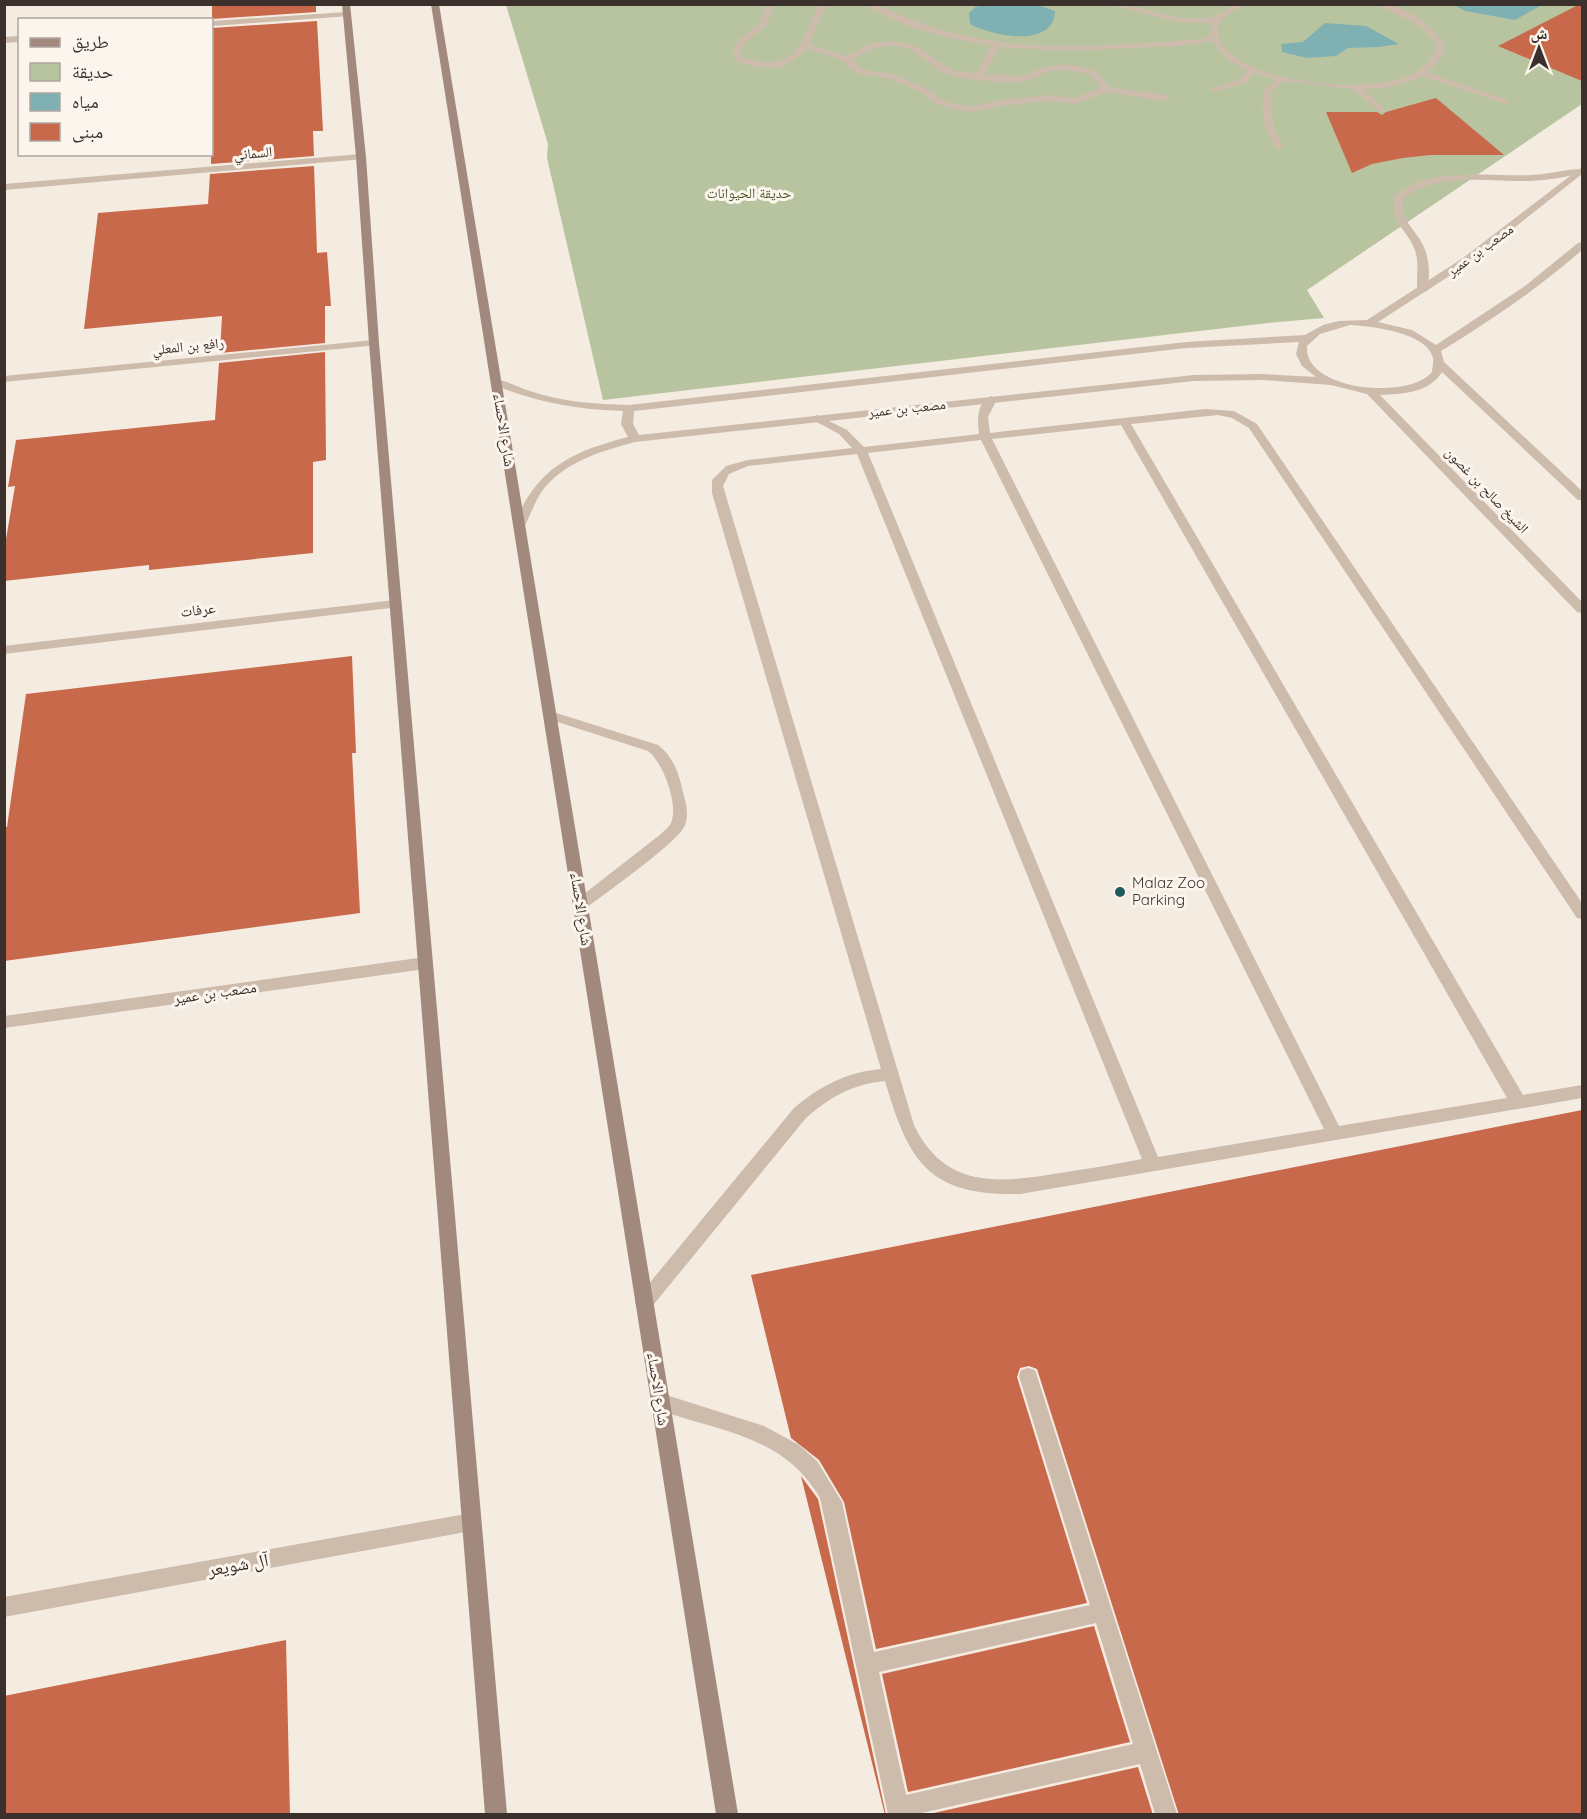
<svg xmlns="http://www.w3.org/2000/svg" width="1587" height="1819" viewBox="0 0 1587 1819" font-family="Quicksand,'Noto Naskh Arabic',sans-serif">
<rect width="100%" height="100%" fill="#f4ebe1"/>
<path fill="#b8c4a0" d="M 506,5 L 1582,5 L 1582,104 L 1307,290 L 1324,318 L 1268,323 L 603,400 L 547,158 L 548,144 Z"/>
<path fill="#7fb0b2" d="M 991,4 L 1038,5 L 1055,11 C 1054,49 992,36 970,24 L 969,13 L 975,7 Z
M 1454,5 L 1542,4 L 1542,5 L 1515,20 L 1465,11 Z
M 1325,23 L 1366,26 L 1399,44 L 1379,47 L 1348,48 L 1336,56 L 1307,58 L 1282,52 L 1281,44 L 1303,42 Z"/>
<path fill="#c8694b" d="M 212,4 L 316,4 L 316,12 L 212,19 Z
M 1580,4 L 1582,4 L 1582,81 L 1498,46 Z
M 317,21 L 323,131 L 313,131 L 314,156 L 211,164 L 212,28 Z
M 1436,98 L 1504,155 L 1430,155 L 1403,158 L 1372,164 L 1352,173 L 1326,112 L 1377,112 L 1382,115 L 1386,112 Z
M 314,166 L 317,253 L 327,252 L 331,306 L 325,306 L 325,343 L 220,353 L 222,316 L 84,329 L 98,213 L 208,204 L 210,174 Z
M 325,352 L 326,460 L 313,462 L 313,553 L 149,570 L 149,565 L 4,581 L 4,551 L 15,486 L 8,487 L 16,440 L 215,420 L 219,363 Z
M 352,656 L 356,753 L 352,753 L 360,913 L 4,961 L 4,827 L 7,827 L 26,694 Z
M 1582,1110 L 1582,1815 L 1179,1815 L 1037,1369 L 1029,1366 L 1020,1368 L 1017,1377 L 1087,1603 L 876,1649 L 844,1502 L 819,1460 L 791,1438 L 751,1275 Z
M 801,1476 L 818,1499 L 886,1815 L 885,1815 Z
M 1094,1626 L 1130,1742 L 908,1792 L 882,1674 Z
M 286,1640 L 290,1815 L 4,1815 L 4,1696 Z
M 1138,1767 L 1153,1815 L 925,1815 Z"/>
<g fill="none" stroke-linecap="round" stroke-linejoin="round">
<path fill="#cdbbac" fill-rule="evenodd" d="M 767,4 L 775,4 L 766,26 L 745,43 L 740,50 L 744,58 C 796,74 800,44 819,4 L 827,4 L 809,44 L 846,56 L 871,43 L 895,41 L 918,47 L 954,71 L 976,73 L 991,46 C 950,38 901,29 865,4 C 883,4 896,14 913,20 C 937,30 963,36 988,40 C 1058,52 1130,44 1200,39 L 1210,35 L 1212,23 L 1177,22 L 1107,4 C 1139,4 1169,20 1201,19 C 1220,19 1225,4 1244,4 C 1235,12 1221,16 1218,29 C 1217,39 1223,47 1230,53 C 1265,84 1365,94 1408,76 C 1422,70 1429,61 1437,48 C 1424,20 1399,18 1375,4 C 1405,4 1432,21 1445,48 L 1434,68 L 1427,72 L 1510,101 L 1506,104 L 1421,76 C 1404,87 1382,88 1363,89 L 1384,108 L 1384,112 L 1381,113 L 1352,89 L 1284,81 L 1272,91 C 1270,111 1272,130 1284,146 L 1279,149 L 1276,148 C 1263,130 1261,111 1264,90 L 1276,80 L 1254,73 L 1246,83 L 1211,93 L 1211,89 L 1240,79 L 1247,71 L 1227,59 L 1211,40 C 1193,47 1171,46 1152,47 C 1101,50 1051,52 1000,47 L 984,74 L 1023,76 L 1043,67 L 1066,64 L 1095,70 L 1109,87 L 1166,95 L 1170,98 L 1166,101 L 1107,92 L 1075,104 L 1049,101 L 1000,106 L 974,112 L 954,110 L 937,104 L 920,92 L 888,78 L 860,74 L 849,68 L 844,61 L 806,48 C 786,74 765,70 737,62 L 732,50 L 739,39 L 759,23 ZM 895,46 L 912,50 L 940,71 L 954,77 L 995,82 L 1024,82 L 1048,71 L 1066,70 L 1089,74 L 1101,88 L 1074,98 L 1049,95 L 1000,100 L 974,106 L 955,104 L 943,100 L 926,88 L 893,74 L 865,70 L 852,60 L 876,47 Z
M 1582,169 L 1582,173 C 1566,177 1548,180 1531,181 C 1491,182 1436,171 1403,199 C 1401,222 1413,226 1423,245 C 1430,260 1430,275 1427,291 L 1418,293 C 1415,280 1420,265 1415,250 C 1406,227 1391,226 1394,198 C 1422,165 1492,177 1532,175 C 1549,174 1566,169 1582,169 Z
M 991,396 L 997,399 L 988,417 L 990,433 L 1205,409 L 1234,411 L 1257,424 L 1582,903 L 1582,919 L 1577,918 L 1249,428 L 1232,418 L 1218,415 L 1131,424 L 1523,1095 L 1582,1085 L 1582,1098 L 1020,1194 C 928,1196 909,1162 885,1081 C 853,1084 830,1097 806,1118 L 650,1309 L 644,1311 L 638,1309 L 635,1303 L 638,1297 L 794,1108 C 820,1086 847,1072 881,1069 L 712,493 L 712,480 L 726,466 L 748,460 L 852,448 L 839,434 L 813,420 L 811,418 L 817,415 L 847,430 L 864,447 L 979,434 C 977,420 977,402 991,396 ZM 1121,425 L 1507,1098 L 1339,1126 L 992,439 ZM 981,440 L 1324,1129 L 1158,1157 L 868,453 ZM 857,454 L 1142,1159 C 1115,1164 1088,1169 1060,1173 C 1000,1183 945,1190 914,1125 L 723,486 L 729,474 L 748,466 Z
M 550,711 L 658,745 C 671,755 677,768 681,784 C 684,797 690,812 685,825 C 679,842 604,894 585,909 L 575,909 L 573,905 L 575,901 L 661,834 C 664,831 669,827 671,823 C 679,805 663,762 648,751 L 545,718 L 543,715 Z
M 1028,1368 L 1035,1370 L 1037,1376 L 1177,1814 L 1155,1814 L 1140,1764 L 917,1814 L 888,1814 L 820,1498 C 782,1433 717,1432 653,1408 L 651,1402 L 653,1396 L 660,1393 L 764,1426 L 799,1445 L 817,1461 L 842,1502 L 874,1652 L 1090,1605 L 1019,1376 L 1021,1370 ZM 1096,1623 L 1133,1744 L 906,1795 L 879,1672 Z"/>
<path fill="#cdbbac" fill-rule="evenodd" d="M 347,12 L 350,12 L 350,16 L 212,26 L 212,21 Z
M 20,36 L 20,42 L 4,43 L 4,37 Z
M 361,154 L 364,155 L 364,159 L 4,190 L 4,184 Z
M 374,340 L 378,341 L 378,345 L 4,382 L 4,376 Z
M 395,600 L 401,604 L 399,607 L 4,654 L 4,646 Z
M 425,957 L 430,959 L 433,963 L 430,967 L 425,969 L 4,1028 L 4,1016 Z
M 471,1513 L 478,1515 L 481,1522 L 478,1529 L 471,1531 L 4,1617 L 4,1597 Z"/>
<path fill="#cdbbac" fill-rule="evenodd" d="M 1582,167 L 1582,174 L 1471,262 L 1378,322 L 1412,330 L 1436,345 L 1525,286 L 1578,243 L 1582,242 L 1582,250 C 1539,288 1490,321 1441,351 L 1444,362 L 1582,491 L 1582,500 L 1578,500 L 1442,372 C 1429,393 1403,394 1380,395 L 1582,602 L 1582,613 L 1577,612 L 1367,394 L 1331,385 L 1263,380 L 1194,381 L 635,442 C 601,451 564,462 542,491 C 534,503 530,517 523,529 L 515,529 L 513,526 C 537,468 570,452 628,437 L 621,424 L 623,411 C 577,410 534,402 492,384 L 492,380 C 503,378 517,387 527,390 C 560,402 595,404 629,405 L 1186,342 L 1305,335 L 1323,325 L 1339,321 L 1367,320 L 1463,258 ZM 1350,325 C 1372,326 1428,333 1433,358 C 1434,362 1432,368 1432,372 C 1408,401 1303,390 1307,346 L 1320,334 ZM 1299,342 L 1296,354 L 1302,366 L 1316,377 L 1263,374 L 1194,375 L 639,435 L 633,424 L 634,411 L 1186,348 Z"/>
<path fill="#a18a7d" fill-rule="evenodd" d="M 342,4 L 350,4 L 366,157 L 379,343 L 507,1814 L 485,1814 L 369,343 L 356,157 Z
M 431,4 L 439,4 L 738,1814 L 716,1814 Z"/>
</g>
<circle fill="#1f5a5e" stroke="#fbf5ee" stroke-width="2" cx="1120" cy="892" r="6"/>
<g text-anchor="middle" stroke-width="6" stroke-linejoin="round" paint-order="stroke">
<g font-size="14" fill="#3b302b" stroke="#fbf5ee">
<text transform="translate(253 153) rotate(-5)" y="5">السماني</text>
<text transform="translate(1480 250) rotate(-36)" y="5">مصعب بن عمير</text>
<text transform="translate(188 346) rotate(-6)" y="5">رافع بن المعلي</text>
<text transform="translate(907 408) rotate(-6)" y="5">مصعب بن عمير</text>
<text transform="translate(1487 490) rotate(46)" y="5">الشيخ صالح بن غصون</text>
</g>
<g font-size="14" fill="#4a5a2e" stroke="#fbf5ee">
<text x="749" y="198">حديقة الحيوانات</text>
</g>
<g font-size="15" fill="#3b302b" stroke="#fbf5ee">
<text transform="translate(504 430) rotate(81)" y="5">شارع الاحساء</text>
<text transform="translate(198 610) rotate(-7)" y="5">عرفات</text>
<text transform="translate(581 909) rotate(81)" y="5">شارع الاحساء</text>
<text transform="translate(215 993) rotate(-8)" y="5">مصعب بن عمير</text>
<text transform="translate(658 1389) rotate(81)" y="5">شارع الاحساء</text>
</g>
<g font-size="15" fill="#3b302b" stroke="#fbf5ee" text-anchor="start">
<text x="1132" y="888">Malaz Zoo<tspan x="1132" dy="17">Parking</tspan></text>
</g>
<g font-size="18" fill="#3b302b" stroke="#fbf5ee">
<text transform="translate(238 1565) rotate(-10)" y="6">آل شويعر</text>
</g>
</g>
<rect width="1587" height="1819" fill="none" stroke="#3b302b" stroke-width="12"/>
<rect x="18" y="18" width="195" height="138" fill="#fbf5ee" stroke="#aea6a0" stroke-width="1.5"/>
<rect x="30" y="38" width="30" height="9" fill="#a18a7d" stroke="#aea6a0" stroke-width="1.5"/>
<text x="72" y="48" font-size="18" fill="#3b302b">طريق</text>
<rect x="30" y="63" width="30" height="18" fill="#b8c4a0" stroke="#aea6a0" stroke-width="1.5"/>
<text x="72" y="78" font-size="18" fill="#3b302b">حديقة</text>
<rect x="30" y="93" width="30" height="18" fill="#7fb0b2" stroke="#aea6a0" stroke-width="1.5"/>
<text x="72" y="108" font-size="18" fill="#3b302b">مياه</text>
<rect x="30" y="123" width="30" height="18" fill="#c8694b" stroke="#aea6a0" stroke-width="1.5"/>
<text x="72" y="138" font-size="18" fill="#3b302b">مبنى</text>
<g transform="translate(1539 48)" stroke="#fbf5ee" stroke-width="4.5" paint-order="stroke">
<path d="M0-4.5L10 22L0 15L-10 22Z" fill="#3b302b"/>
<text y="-9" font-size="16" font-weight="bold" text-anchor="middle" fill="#3b302b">ش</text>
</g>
</svg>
